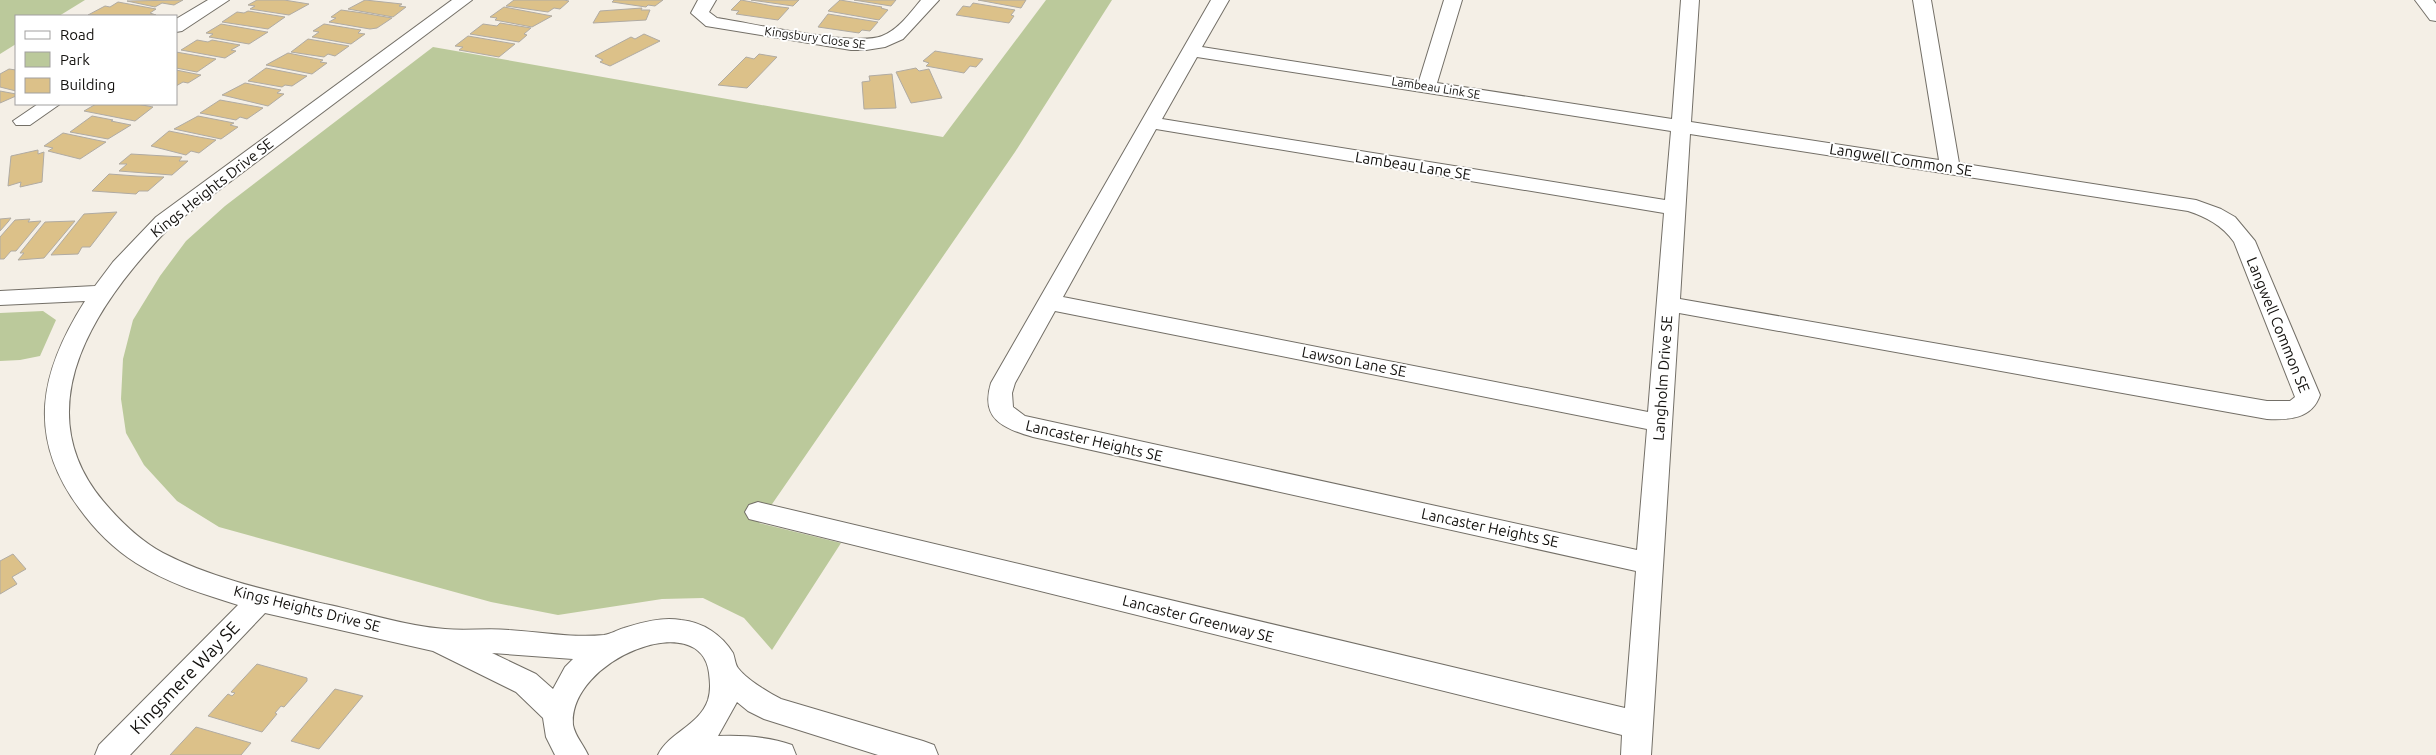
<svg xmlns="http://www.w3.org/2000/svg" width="2436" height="755" viewBox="0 0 2436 755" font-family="Ubuntu,sans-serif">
<rect width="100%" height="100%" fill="#f4efe6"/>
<path fill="#bbc99b" d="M 0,0 L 85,0 L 59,16 L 16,16 L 16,44 L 0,54 Z
M 1046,0 L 1112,0 L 1015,152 L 759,523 L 841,543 L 772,650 L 744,618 L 703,598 L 662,599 L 558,615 L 491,602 L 219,527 L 177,501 L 144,465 L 126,433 L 121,399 L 123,359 L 133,320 L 160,276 L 186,241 L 225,206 L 433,47 L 943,137 Z
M 43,311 L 56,320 L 40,356 L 20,360 L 0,361 L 0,313 Z"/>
<path fill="#dcc189" stroke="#b0aba3" d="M 183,0 L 174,5 L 162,3 L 155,7 L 127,1 Z
M 257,0 L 284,0 L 309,4 L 289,15 L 250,9 L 255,6 L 248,5 Z
M 365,0 L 402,4 L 399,6 L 406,7 L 393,17 L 348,9 Z
M 514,0 L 564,0 L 569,1 L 560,9 L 554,8 L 548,12 L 506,6 Z
M 614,0 L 663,0 L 655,6 L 648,5 L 646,7 L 612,2 Z
M 741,0 L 773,6 L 789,8 L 778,20 L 736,14 L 739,11 L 731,10 Z
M 751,0 L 799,0 L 793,6 Z
M 840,0 L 882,7 L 881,8 L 888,10 L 879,20 L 828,11 Z
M 854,0 L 896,0 L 891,6 Z
M 978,0 L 1026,0 L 1021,8 Z
M 118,2 L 156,9 L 150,13 L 156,15 L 88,15 L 105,6 L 110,7 Z
M 973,3 L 1015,10 L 1011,15 L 1014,16 L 1009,23 L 956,15 L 963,6 L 970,7 Z
M 504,7 L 552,16 L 532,27 L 495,20 L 497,18 L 490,17 Z
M 642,8 L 641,10 L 650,10 L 646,20 L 593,23 L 600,11 Z
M 341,10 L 363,13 L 392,18 L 377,28 L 370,29 L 329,22 L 336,18 L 331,17 Z
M 248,11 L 285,17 L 268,29 L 222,22 L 237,12 L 244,13 Z
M 828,14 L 878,22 L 870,31 L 862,30 L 859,33 L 818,27 Z
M 500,23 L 531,28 L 524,34 L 527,35 L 519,42 L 470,34 L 483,24 L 497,26 Z
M 221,24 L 267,32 L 268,32 L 249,44 L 209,37 L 213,34 L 206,33 Z
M 324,24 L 361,30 L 358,33 L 365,34 L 351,44 L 312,37 L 319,32 L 313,31 Z
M 644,34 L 660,41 L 610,66 L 600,62 L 603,60 L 595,56 L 631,37 L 635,39 Z
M 468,36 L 515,44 L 499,57 L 459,50 L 463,47 L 455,46 Z
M 308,39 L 349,46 L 335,56 L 328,54 L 324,57 L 291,52 Z
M 197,40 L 208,42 L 212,40 L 240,45 L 231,50 L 236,51 L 225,58 L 181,50 Z
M 935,51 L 983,59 L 976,67 L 970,66 L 964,73 L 926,66 L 929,63 L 923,61 Z
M 176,52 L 216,59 L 197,72 L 176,68 Z
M 288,53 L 323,60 L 320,62 L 327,63 L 312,74 L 266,65 Z
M 759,54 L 777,57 L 747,88 L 718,85 L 746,57 L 754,59 Z
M 266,68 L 307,76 L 292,86 L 285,85 L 282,87 L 248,81 Z
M 916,68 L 919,71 L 929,69 L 942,98 L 911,103 L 896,72 Z
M 9,69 L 16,70 L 16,91 L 0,87 L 0,74 Z
M 176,70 L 201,75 L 188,83 L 183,82 L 176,86 Z
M 892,74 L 896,108 L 864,109 L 862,82 L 870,81 L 869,76 Z
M 245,83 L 281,90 L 277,93 L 284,94 L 268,106 L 222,95 Z
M 0,91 L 16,94 L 16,96 L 0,103 Z
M 220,100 L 259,107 L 263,108 L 247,119 L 240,117 L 236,120 L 200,113 Z
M 96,104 L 137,104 L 153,107 L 135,121 L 84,111 Z
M 92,116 L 113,120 L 111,121 L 131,125 L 108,139 L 70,132 Z
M 198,116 L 234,123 L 230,125 L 238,127 L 221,139 L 174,129 Z
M 169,131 L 199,137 L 216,140 L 199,153 L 191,151 L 186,155 L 151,146 Z
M 63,133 L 106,142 L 80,159 L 48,151 L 53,148 L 44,146 Z
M 38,150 L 38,154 L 44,152 L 42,182 L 20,187 L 21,182 L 8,186 L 11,156 Z
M 131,154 L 182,157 L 179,161 L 188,161 L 172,175 L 119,171 L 127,164 L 119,164 Z
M 109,174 L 137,176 L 164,177 L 148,191 L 139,191 L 136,194 L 92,191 Z
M 117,212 L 90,247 L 82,247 L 78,254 L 51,255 L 84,214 Z
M 11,218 L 8,222 L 0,231 L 0,219 Z
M 30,219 L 28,222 L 41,221 L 16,251 L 11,251 L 4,259 L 0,259 L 0,237 L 15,220 Z
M 75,221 L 44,258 L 18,260 L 24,253 L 20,253 L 45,222 Z
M 13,554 L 26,569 L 12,577 L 17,584 L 0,594 L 0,561 Z
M 257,664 L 307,678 L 307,681 L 284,707 L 281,706 L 275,713 L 277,714 L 262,732 L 208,716 L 228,694 L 232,696 L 235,693 L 231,692 Z
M 335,689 L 363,696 L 319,749 L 291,741 Z
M 196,727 L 251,743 L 241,755 L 170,755 Z"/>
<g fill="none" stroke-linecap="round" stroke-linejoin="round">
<defs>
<path id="street" d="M 208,0 L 229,0 L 182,31 L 176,32 L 176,19 Z
M 452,0 L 472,0 L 170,227 C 100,299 23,405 103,501 C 120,521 139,540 163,553 C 213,579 270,591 325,604 C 364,612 405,626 445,629 C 466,631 487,628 509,630 C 540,632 572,638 604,635 C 611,634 617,630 624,628 C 643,622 662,617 681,620 C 703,622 722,635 733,653 C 735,658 735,664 738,668 C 746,679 769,693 781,699 L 923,741 L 934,745 L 938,755 L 878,755 L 764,719 L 748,711 L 737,702 L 718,736 C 742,735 770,737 792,745 L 796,755 L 658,755 C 668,733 699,726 708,700 C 711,690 710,682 709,673 C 701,606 568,660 573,725 C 575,736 583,744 588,755 L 555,755 L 546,737 L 543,718 L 516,692 L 433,651 L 265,613 L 130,755 L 95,755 L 99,745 L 238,605 C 203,594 167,583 136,563 C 114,549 94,529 79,508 C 26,436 40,372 85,301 L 0,305 L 0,291 L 95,286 L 113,262 L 156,217 ZM 492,653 L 573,659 L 565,667 L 553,689 L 536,674 Z
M 698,0 L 716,0 L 709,12 L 717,18 C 751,23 855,47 882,36 C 898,30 910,13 921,0 L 939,0 L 903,39 L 885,47 L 866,50 L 851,50 L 706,26 L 691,13 Z
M 1211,0 L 1229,0 L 1202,47 L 1419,81 L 1444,0 L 1462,0 L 1437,83 L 1672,119 L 1681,0 L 1699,0 L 1691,122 L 1939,160 L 1913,0 L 1931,0 L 1959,163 L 2196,200 L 2221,209 L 2235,217 L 2255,241 L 2320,395 C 2312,419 2289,420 2267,419 L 1679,313 L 1651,755 L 1621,755 L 1622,735 L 749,519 L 745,512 L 749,505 L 758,502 L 1625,708 L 1636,571 L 1033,437 C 1003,428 980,419 991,383 ZM 1197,57 L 1671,131 L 1665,200 L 1162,119 ZM 1156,129 L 1664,213 L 1648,412 L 1063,297 ZM 1690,134 L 2188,211 C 2206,217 2222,225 2234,242 L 2295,397 L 2290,401 L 2267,401 L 1680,299 ZM 1055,311 L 1647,429 L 1637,550 L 1025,416 L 1013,407 L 1012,393 L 1015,383 Z
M 2415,0 L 2433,0 L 2436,4 L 2436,21 L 2430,20 Z
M 38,104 L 60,104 L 30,125 L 16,125 L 13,121 Z"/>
</defs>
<use href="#street" stroke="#736f67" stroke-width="2"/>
<use href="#street" fill="#fff" fill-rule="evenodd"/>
</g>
<g text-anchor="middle" stroke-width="4" stroke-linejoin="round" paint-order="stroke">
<g font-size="12" fill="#13110e" stroke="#fff">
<text transform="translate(815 38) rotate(8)" y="4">Kingsbury Close SE</text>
<text transform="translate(1436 88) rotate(9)" y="4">Lambeau Link SE</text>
</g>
<g font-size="15" fill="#13110e" stroke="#fff">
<text transform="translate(1901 160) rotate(9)" y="5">Langwell Common SE</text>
<text transform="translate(1413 166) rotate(9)" y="5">Lambeau Lane SE</text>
<text transform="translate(212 188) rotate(-38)" y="5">Kings Heights Drive SE</text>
<text transform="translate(2278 325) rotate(68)" y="5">Langwell Common SE</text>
<text transform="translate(1354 362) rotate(11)" y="5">Lawson Lane SE</text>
<text transform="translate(1663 378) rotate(-86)" y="5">Langholm Drive SE</text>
<text transform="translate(1094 441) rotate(13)" y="5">Lancaster Heights SE</text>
<text transform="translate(1490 528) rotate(12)" y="5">Lancaster Heights SE</text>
<text transform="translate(307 609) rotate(14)" y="5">Kings Heights Drive SE</text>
<text transform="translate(1198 619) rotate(14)" y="5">Lancaster Greenway SE</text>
</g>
<g font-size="18" fill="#13110e" stroke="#fff">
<text transform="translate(185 678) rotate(-46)" y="6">Kingsmere Way SE</text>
</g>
</g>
<rect x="15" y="15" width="162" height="90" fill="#ffffff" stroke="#a1a09f"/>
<rect x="25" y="31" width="25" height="8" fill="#ffffff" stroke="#a1a09f"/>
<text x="60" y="40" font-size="15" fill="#13110e">Road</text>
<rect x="25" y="52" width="25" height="15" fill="#bbc99b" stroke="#a1a09f"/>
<text x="60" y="65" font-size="15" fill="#13110e">Park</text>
<rect x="25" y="78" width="25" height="15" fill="#dcc189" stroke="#a1a09f"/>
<text x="60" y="90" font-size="15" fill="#13110e">Building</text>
</svg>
